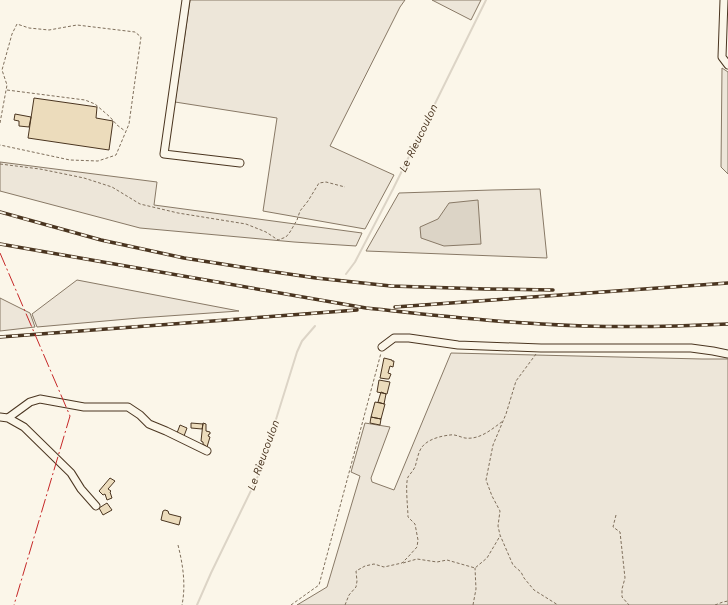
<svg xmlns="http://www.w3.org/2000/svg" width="728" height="605" viewBox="0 0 728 605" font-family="'Work Sans',sans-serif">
<rect width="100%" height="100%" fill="#fbf6e9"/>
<path fill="#ede6d9" stroke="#887966" d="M 190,0 L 405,0 L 400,7 L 330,146 L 394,175 L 365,229 L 263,211 L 277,118 L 175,102 Z
M 432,0 L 481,0 L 471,20 Z
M 722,68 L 728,72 L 728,174 L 721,167 Z
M 0,162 L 157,182 L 154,205 L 362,233 L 356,246 L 294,242 L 140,228 L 0,191 Z
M 540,189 L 547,258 L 366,251 L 399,193 L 492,190 Z
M 77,280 L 239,311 L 139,318 L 37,327 L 32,314 Z
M 0,298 L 30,313 L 35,327 L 0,331 Z
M 451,353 L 702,359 L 728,359 L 728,605 L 297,605 L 327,587 L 360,476 L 351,472 L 365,423 L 390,427 L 371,478 L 372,482 L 394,490 Z"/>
<path fill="#dcd4c6" stroke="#887966" d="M 478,200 L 481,244 L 444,246 L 421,238 L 420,227 L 438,219 L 449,203 Z"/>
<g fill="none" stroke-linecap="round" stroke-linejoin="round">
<path stroke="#dcd4c6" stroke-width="2" d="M 346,274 L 355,262 L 393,189 L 486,0
M 197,605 L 211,573 L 259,474 L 297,352 L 302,341 L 315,326"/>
</g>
<path fill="#ecdcbc" stroke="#4a3520" d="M 34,98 L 97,107 L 96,118 L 113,121 L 109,150 L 28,138 Z
M 15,114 L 31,117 L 29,127 L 19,126 L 19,121 L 14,120 Z
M 384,358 L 392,360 L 392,361 L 394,361 L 393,367 L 390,366 L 388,373 L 391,374 L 389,379 L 387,379 L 380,378 Z
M 379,380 L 390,382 L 387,394 L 377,392 Z
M 381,392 L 386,394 L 384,404 L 378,402 Z
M 375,402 L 385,404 L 381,419 L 371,417 Z
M 371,417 L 381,419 L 380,425 L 370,423 Z
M 191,423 L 203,424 L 202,429 L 191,428 Z
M 203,423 L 206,424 L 206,431 L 210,432 L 210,434 L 209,434 L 208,436 L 210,437 L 207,447 L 203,444 L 203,442 L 201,441 Z
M 180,425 L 187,428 L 184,436 L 177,433 Z
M 110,478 L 115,481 L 108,489 L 111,491 L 110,492 L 112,498 L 107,500 L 105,494 L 103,495 L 99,491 Z
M 107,503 L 112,510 L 103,515 L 99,508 Z
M 165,510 L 168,511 L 169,514 L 181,517 L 179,525 L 161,520 L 163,511 Z"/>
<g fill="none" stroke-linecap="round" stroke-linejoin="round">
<defs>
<path id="minor" d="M 186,0 L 164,154 L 240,163
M 724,0 L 722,57 L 728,65
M 382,347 L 394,338 L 409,338 L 458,345 L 541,348 L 691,348 L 713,351 L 728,354
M 0,417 L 8,418 L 30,402 L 40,399 L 84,407 L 128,407 L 140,415 L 149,424 L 166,431 L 207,451
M 8,418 L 24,427 L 71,473 L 81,489 L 96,506"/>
</defs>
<use href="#minor" stroke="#4a3520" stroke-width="9"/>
<path stroke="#7f6f5c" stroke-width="1" stroke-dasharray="3 2" stroke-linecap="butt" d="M 7,90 L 85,100 L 95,104 L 110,117 L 117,125 L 125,131
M 0,123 L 7,85 L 2,70 L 12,34 L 17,24 L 29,28 L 49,30 L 77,25 L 135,32 L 141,37 L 129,124 L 116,155 L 98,161 L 70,160 L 0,145
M 0,164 L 40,169 L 84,178 L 112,187 L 140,204 L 178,213 L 246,224 L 266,232 L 278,240 L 286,237 L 290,232 L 297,220 L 300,211 L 308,201 L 319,183 L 326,182 L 345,187
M 536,354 L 516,381 L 506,414 L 493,445 L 486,480 L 492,496 L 500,511 L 498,526 L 500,535 L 513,565 L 521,572 L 524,578 L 534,590 L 558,605
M 616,515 L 613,527 L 620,532 L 625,578 L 622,589 L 622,597 L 629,605
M 178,545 C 183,565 186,585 182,605
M 403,563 L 417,559 L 437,562 L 447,560 L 475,568 L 487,558 L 500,536
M 291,605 L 319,585 L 381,353
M 345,605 L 349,595 L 356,587 L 357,581 L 356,571 L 365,566 L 374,564 L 384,567 L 402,563 L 408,557 L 417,547 L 418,540 L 415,524 L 408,517 C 408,509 405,484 408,477 C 410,474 413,471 415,467 C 417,461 418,452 422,447 C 428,439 441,436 450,435 C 455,434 460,437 465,438 C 480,440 492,429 503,421
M 473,605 L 476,589 L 475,568
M 715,605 L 723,602 L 728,601"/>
<use href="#minor" stroke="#fbf6e9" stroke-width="7"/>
<defs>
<path id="rail" d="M 0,212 L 101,240 L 184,258 L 241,267 L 316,278 L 391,286 L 485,289 L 553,290
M 0,244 L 366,308 C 425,314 483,321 542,324 C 604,328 666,327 728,324
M 395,307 L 728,283
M 0,337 L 357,310"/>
</defs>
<use href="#rail" stroke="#4a3520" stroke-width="3.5"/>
<use href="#rail" stroke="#fbf6e9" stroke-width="2" stroke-dasharray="6" stroke-linecap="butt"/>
<path stroke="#c62828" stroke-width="1" stroke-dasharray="14 3 2 3" stroke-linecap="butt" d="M 0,253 L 70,416 L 14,605"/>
</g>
<g text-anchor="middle" stroke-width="3" stroke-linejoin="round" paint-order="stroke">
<g font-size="11" font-style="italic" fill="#4a3520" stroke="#fbf6e9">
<text transform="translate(418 138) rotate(-64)" y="4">Le Rieucoulon</text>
<text transform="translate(263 455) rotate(-70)" y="4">Le Rieucoulon</text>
</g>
</g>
</svg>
